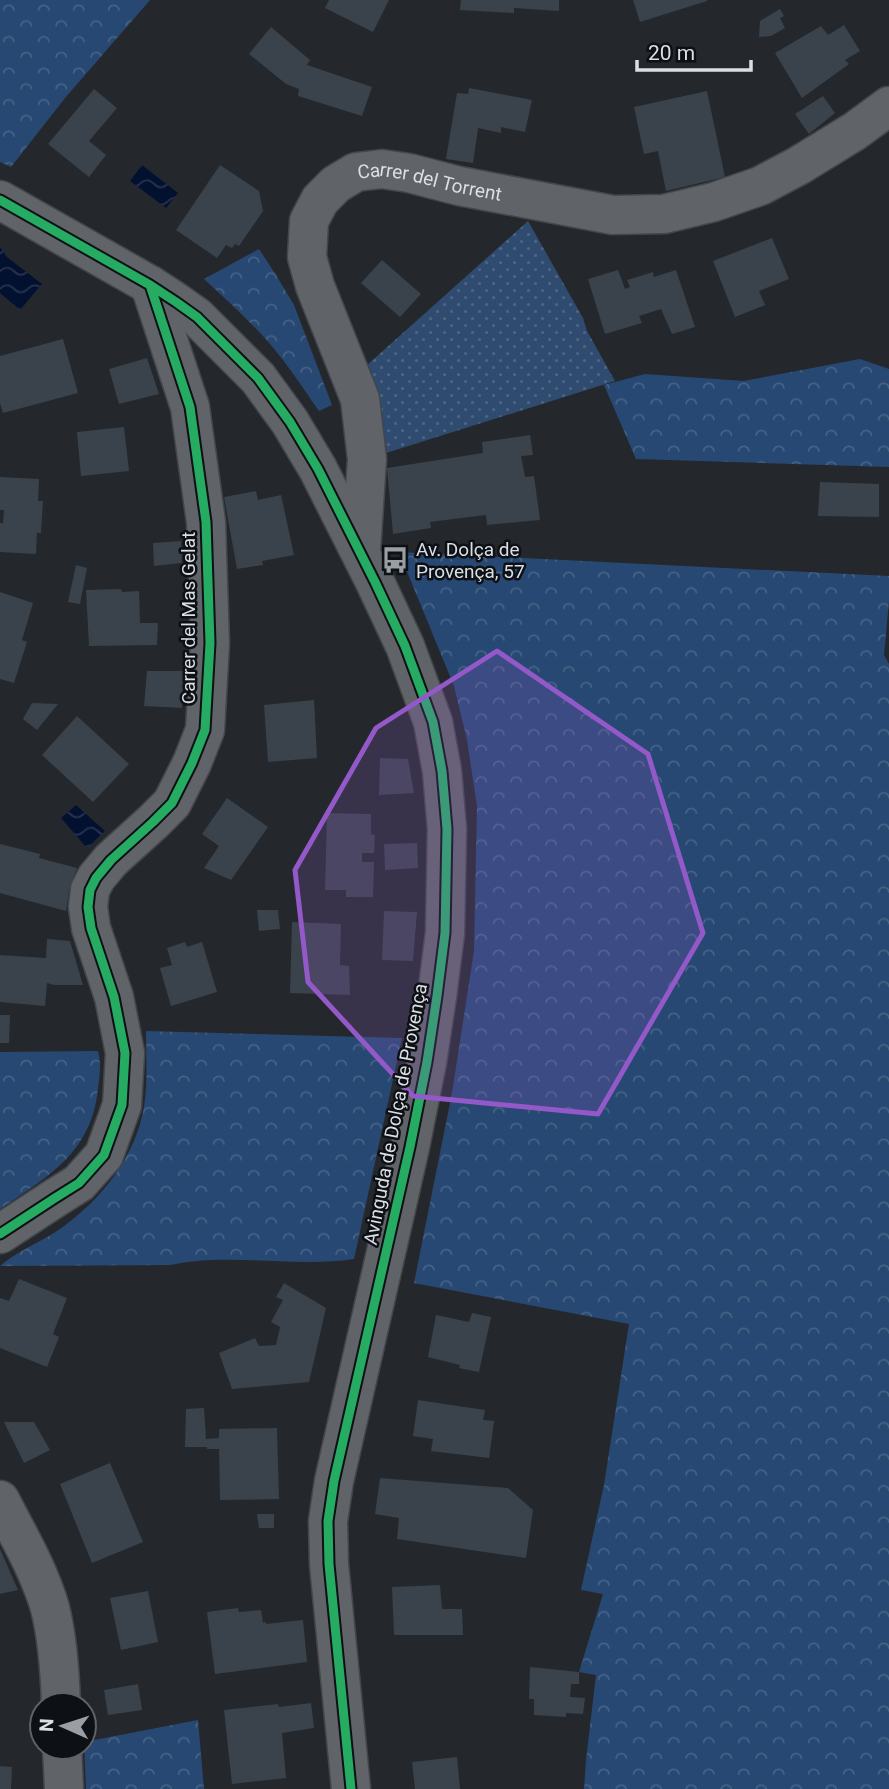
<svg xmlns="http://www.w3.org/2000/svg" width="889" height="1789" viewBox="0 0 889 1789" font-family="Roboto,sans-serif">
<defs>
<pattern id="forest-crowns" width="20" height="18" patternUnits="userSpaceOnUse" patternTransform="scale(1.75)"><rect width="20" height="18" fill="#274872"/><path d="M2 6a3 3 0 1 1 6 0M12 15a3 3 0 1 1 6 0" fill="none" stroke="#466286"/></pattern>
<pattern id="garden-dots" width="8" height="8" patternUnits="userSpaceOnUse" patternTransform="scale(1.75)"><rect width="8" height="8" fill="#2f4b6f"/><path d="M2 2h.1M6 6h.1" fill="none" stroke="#4d6483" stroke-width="1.8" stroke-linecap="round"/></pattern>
<pattern id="water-waves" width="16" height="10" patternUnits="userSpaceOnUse" patternTransform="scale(1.75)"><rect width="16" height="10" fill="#031131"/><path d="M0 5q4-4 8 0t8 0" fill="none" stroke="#27334f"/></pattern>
</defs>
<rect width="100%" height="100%" fill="#24282c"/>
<path fill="url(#forest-crowns)" d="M 0,0 L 150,0 L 65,98 L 11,167 L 0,162 Z
M 259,249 L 276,275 L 294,305 L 332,405 L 319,411 C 303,388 288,365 270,344 C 250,321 227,300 204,279 Z
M 860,359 L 889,369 L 889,467 L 636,459 L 604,385 L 645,374 L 744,381 Z
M 399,552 L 889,576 L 889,601 L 884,655 L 889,664 L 889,1789 L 584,1789 L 586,1760 L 596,1675 L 579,1672 L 603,1594 L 581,1590 L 604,1485 L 629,1324 L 414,1283 L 452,1093 L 474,951 L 477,806 L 467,740 L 454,686 Z
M 146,1031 L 402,1038 L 354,1259 C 293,1268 230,1252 170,1265 L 0,1266 C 17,1251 41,1242 60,1229 C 101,1200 135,1158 144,1107 C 148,1082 146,1056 146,1031 Z
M 98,1051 C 101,1063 100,1075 98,1088 C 92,1152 49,1176 0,1209 L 0,1052 Z
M 198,1720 L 204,1789 L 86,1789 L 84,1742 Z"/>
<path fill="url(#garden-dots)" d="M 528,221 L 583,318 L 587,331 L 615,381 L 386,453 L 366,366 Z"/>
<path fill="url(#water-waves)" d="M 142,165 L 178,193 L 166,208 L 130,181 Z
M 0,247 L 7,257 L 42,284 L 20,310 L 0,293 Z
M 76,805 L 105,831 L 87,848 L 61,818 Z"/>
<path fill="#3a424c" d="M 329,0 L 389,0 L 373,32 L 325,8 Z
M 461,0 L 559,0 L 559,11 L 514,8 L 514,13 L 460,10 Z
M 633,0 L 707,0 L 707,1 L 640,22 Z
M 780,9 L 784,16 L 780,18 L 785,28 L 771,36 L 759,37 L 760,21 Z
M 844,25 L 860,51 L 845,60 L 849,64 L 802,98 L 775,53 L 821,26 L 828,35 Z
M 271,27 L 310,60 L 307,65 L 372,87 L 362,116 L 298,96 L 299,89 L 286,84 L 249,54 Z
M 469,88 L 532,100 L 525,132 L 501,127 L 501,133 L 478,128 L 473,163 L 446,159 L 457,93 L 468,94 Z
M 94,89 L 117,108 L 89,141 L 106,155 L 89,177 L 48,144 Z
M 707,91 L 725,177 L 666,191 L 658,151 L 644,154 L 634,107 Z
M 823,96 L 835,113 L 809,134 L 795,114 Z
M 220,165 L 259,191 L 263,211 L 239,246 L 235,244 L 232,248 L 226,245 L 217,258 L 176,230 Z
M 772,238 L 789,279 L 759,291 L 765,305 L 735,317 L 713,261 Z
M 382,260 L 421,294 L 400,317 L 361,283 Z
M 618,270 L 625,289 L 630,287 L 627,280 L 653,272 L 654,277 L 676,270 L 695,327 L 672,334 L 661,309 L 639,316 L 642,323 L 605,334 L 588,279 Z
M 63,339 L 78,393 L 3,413 L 0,403 L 0,356 Z
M 147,358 L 159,394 L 119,404 L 109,369 Z
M 124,427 L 129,471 L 81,476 L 77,432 Z
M 530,435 L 533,455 L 521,456 L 525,477 L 534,476 L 540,520 L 487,525 L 486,515 L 430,522 L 431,528 L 393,534 L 387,468 L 483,453 L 482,442 Z
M 0,477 L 39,479 L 38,501 L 43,501 L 41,533 L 37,533 L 36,554 L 0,552 L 0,523 L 3,523 L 4,510 L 0,510 Z
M 820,482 L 879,484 L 879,517 L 818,516 Z
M 256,491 L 258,500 L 281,495 L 294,555 L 262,561 L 263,565 L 237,569 L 224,497 Z
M 181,541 L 182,563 L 154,566 L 153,543 Z
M 76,565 L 87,568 L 80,604 L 68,602 Z
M 121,589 L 122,592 L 139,591 L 140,623 L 158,623 L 157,645 L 89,646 L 86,590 Z
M 0,592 L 33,603 L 22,640 L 27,642 L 14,683 L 0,679 Z
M 147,671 L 183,671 L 182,708 L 144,706 Z
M 314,700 L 317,758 L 268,762 L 264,705 Z
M 32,703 L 58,704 L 37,730 L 23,719 Z
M 77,716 L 129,764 L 93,802 L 42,755 Z
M 380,758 L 408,759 L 414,793 L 379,795 Z
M 227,798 L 268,827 L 231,880 L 204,868 L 219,846 L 202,834 Z
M 327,813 L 371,814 L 371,834 L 375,835 L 374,853 L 362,853 L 362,862 L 374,862 L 373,897 L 346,897 L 346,890 L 325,890 Z
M 417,843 L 418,868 L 385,870 L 384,844 Z
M 0,844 L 40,854 L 39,858 L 77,868 L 69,890 L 66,911 L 0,893 Z
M 257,910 L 278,910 L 280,929 L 259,931 Z
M 384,911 L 417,912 L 413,961 L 382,960 Z
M 292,922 L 341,924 L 340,965 L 349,966 L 350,995 L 290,993 Z
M 47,939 L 70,941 L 83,985 L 54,985 L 47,983 L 45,1006 L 0,1002 L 0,955 L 46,958 Z
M 185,942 L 187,947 L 202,942 L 217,992 L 171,1006 L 160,968 L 172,965 L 167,948 Z
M 0,1015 L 10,1015 L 9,1043 L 0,1043 Z
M 19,1279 L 67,1298 L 53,1334 L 59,1337 L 47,1367 L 0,1348 L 0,1298 L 9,1301 Z
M 284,1283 L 326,1308 L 309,1382 L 232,1389 L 219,1353 L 255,1338 L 259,1346 L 276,1345 L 280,1327 L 271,1322 L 283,1300 L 276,1297 Z
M 472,1313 L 491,1317 L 479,1372 L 459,1368 L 460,1365 L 428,1357 L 436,1315 L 469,1322 Z
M 418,1400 L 485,1410 L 483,1420 L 494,1421 L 489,1458 L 431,1451 L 433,1439 L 413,1436 Z
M 204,1408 L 206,1439 L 219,1438 L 219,1429 L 277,1428 L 279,1499 L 220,1500 L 219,1449 L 207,1449 L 207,1447 L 185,1447 L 186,1409 Z
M 4,1422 L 34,1422 L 50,1450 L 24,1463 Z
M 110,1463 L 143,1542 L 92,1563 L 60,1484 Z
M 380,1478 L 508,1488 L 533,1510 L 526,1558 L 397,1539 L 399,1518 L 375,1514 Z
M 257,1514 L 274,1514 L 274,1528 L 259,1528 Z
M 0,1549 L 18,1590 L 0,1594 Z
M 440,1585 L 442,1609 L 462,1609 L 463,1635 L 394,1635 L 392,1587 Z
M 148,1591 L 158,1642 L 121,1650 L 110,1598 Z
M 238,1608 L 239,1612 L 261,1610 L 263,1623 L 266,1622 L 266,1624 L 303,1620 L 307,1662 L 215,1674 L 207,1612 Z
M 530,1667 L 579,1672 L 579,1684 L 571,1684 L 570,1697 L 585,1698 L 583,1714 L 566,1713 L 566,1717 L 534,1715 L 534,1699 L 529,1699 Z
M 138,1684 L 142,1710 L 108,1715 L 104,1690 Z
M 311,1703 L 314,1728 L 282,1733 L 286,1778 L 232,1784 L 224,1710 L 278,1704 L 279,1707 Z
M 457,1757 L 460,1789 L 415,1789 L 412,1762 Z
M 0,1766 L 12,1767 L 11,1789 L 0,1789 Z"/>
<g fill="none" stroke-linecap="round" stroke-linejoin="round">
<defs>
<g id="minor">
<path d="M 0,200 L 150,285 L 176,302 L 197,317 L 258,378 L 290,422 L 318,469 L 375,582 L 405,646 L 433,722 L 442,771 L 447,829 L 445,933 L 437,996 L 427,1062 L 410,1147 L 334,1481 L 328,1521 L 329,1564 L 351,1789"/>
<path id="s1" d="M 361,552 L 367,459 L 360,399 L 315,286 L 307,257 L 309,221 L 320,200 L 336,184 L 356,172 L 382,169 L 409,173 L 459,186 L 613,215 L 664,214 L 714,202 L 760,186 L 798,166 L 855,131 L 889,106"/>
<path d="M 0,1234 L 55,1198 L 79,1183 L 104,1155 L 122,1105 L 125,1053 L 114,997 L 91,928 L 88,907 L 90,890 L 96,878 L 111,860 L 153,822 L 172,803 L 192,763 L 205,730 L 210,643 L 206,522 L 190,407 L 150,285"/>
<path d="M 0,1500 C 18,1535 39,1570 50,1608 C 58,1640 60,1672 61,1705"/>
<path d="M 62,1747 L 64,1789"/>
</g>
</defs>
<use href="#minor" stroke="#43464a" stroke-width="41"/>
<use href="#minor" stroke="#606367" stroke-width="38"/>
<defs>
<path id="cycleway" d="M 0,200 L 150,285 L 176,302 L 197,317 L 258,378 L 290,422 L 318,469 L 375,582 L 405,646 L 433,722 L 442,771 L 447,829 L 445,933 L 437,996 L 427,1062 L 410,1147 L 334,1481 L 328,1521 L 329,1564 L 351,1789
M 0,1234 L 55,1198 L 79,1183 L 104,1155 L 122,1105 L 125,1053 L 114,997 L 91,928 L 88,907 L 90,890 L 96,878 L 111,860 L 153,822 L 172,803 L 192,763 L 205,730 L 210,643 L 206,522 L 190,407 L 150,285"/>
</defs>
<use href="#cycleway" stroke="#0d1014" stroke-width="13"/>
<use href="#cycleway" stroke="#26ab63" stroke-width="9"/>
</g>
<path fill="#9359c8" fill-opacity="0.2" stroke="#9359c8" stroke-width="5" stroke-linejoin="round" d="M 497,651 L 648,754 L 703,933 L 598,1114 L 413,1096 L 308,982 L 295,870 L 376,728 Z"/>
<defs>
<symbol id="bus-bare" viewBox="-9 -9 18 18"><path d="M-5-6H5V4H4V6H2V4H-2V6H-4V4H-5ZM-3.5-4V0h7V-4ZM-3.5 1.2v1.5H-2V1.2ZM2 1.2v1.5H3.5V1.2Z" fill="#9a9fa4" stroke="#0d1014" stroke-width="2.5" paint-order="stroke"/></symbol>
</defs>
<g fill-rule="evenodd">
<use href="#bus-bare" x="376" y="541" width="38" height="38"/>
</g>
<g text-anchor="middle" stroke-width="5" stroke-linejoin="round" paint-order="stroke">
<g font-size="19" fill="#dadfe5" stroke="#0d1014">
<text dy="7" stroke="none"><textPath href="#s1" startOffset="486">Carrer del Torrent</textPath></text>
<text transform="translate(188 618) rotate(-90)" y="7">Carrer del Mas Gelat</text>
<text transform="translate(395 1114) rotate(-79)" y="7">Avinguda de Dolça de Provença</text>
</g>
<g font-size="19" fill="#dadfe5" stroke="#0d1014" text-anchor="start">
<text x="416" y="556">Av. Dolça de<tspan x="416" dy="22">Provença, 57</tspan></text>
</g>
</g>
<g transform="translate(63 1726) rotate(273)"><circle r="33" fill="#0d1014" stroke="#5f6368" stroke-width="2"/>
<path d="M0-5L12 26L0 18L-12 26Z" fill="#9a9fa4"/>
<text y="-10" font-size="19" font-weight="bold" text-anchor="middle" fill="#dadfe5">N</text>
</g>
<path d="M637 60v10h114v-10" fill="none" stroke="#dadfe5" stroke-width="3.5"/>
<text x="648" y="60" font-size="21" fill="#dadfe5" stroke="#0d1014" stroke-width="5" paint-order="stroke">20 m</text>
</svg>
